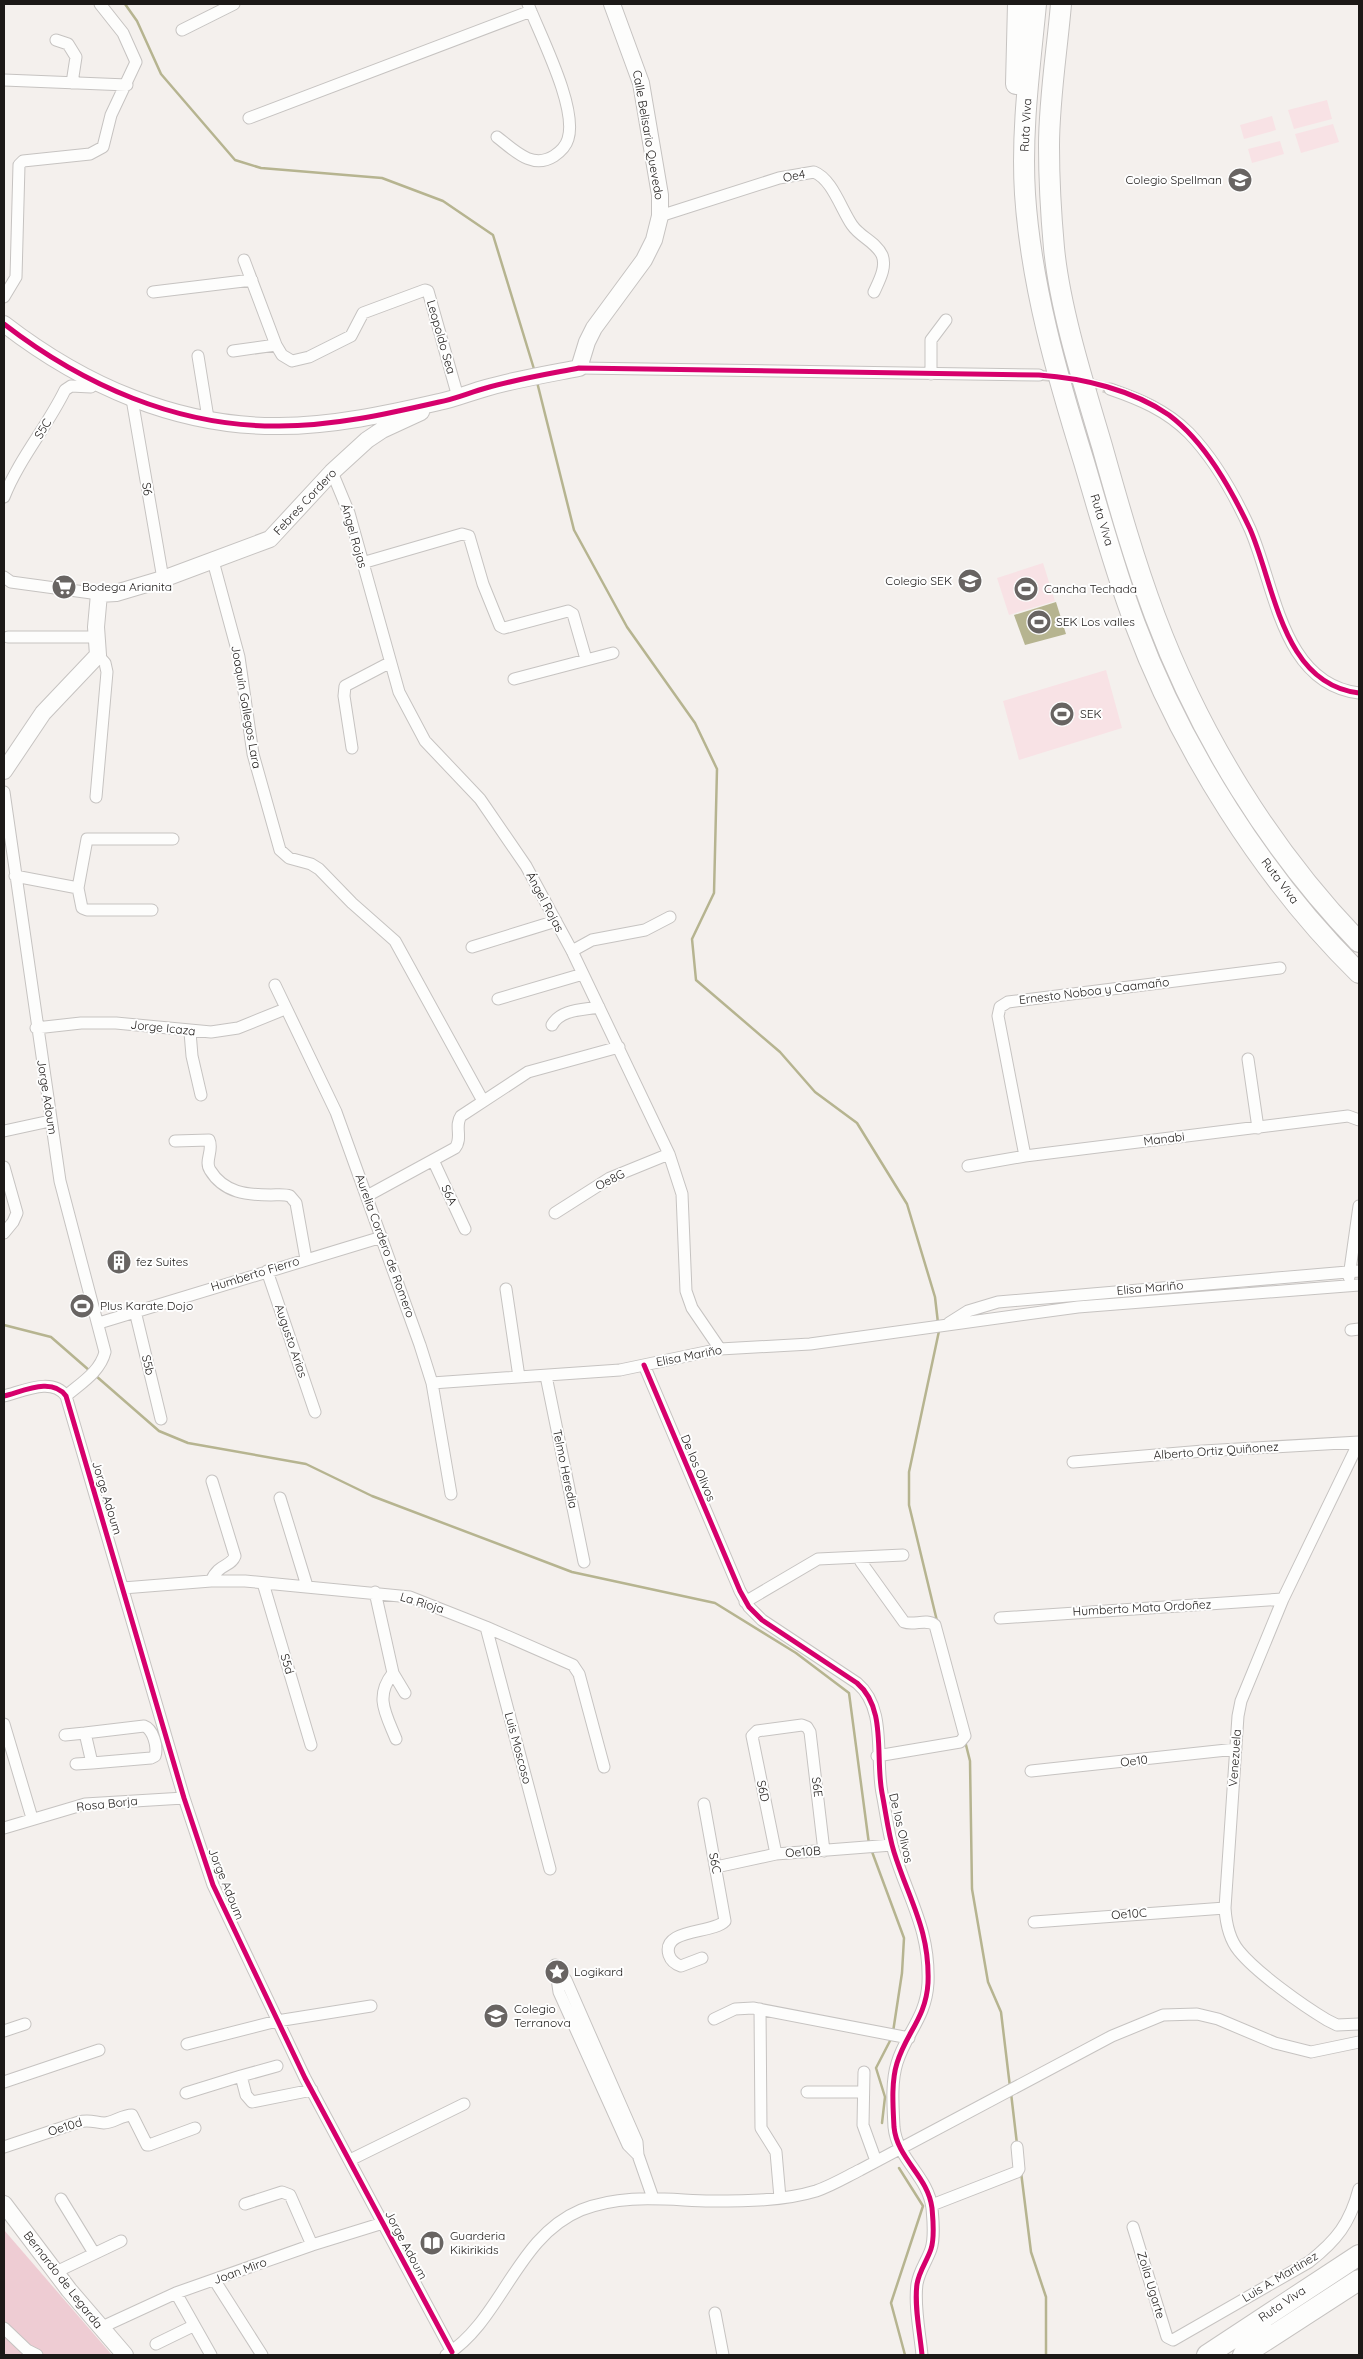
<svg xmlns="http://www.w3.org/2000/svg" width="1363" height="2359" viewBox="0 0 1363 2359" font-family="Quicksand,sans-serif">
<rect width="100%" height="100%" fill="#f4f0ed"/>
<path fill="#f8e2e5" d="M 1327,100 L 1332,119 L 1294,129 L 1288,110 Z
M 1272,116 L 1276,130 L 1244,139 L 1240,125 Z
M 1333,124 L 1339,142 L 1301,153 L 1295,134 Z
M 1280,141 L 1284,154 L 1252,163 L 1248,149 Z
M 1043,563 L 1055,601 L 1009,615 L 997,578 Z
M 1106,670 L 1122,728 L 1019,760 L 1003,701 Z"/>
<path fill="#eeccd3" d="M 4,2230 L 112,2355 L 4,2355 Z"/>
<path fill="#b6b490" d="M 1056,602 L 1066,634 L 1025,645 L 1014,615 Z"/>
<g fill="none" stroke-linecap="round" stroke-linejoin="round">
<path stroke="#b6b490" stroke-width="2.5" d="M 125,4 L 137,21 L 161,74 L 235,160 L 261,168 L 382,178 L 443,201 L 493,235 L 534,369
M 537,382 L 574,530 L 627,627 L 695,723 L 717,769 L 714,893 L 692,939 L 696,980 L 780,1052 L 815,1092 L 857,1123 L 907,1204 L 935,1297 L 938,1323
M 4,1325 L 51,1337 L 90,1371
M 96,1376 L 159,1431 L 188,1443 L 306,1464 L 372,1496 L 572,1572 L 715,1603 L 796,1653 L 849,1693 L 869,1844
M 937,1621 L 909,1505 L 909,1472 L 939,1331
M 965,1741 L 970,1761 L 972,1889 L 988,1982 L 1001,2012 L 1010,2087
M 871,1849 L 904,1938 L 902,1973 L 893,2032
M 1011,2093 L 1017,2144
M 882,2123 L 885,2097 L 876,2068 L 892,2037
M 899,2168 L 923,2206 L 891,2303 L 905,2355
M 1021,2172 L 1031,2252 L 1046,2297 L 1046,2355"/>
<path stroke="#d4d0cd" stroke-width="11" stroke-dasharray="11 5.5" stroke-linecap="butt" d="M 1039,375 L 1074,379 L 1110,389"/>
<defs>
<path id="street" d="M 182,30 L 234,4
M 56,40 L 68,44 L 76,57 L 72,83
M 4,80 L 127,85
M 249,118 L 531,11
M 497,137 C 514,150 532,170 554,156 C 560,152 566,146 568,139 C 578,108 540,35 528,4
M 660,216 L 779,178 L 814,172 C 832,179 841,209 852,225 C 860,237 876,242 882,255 C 887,267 879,281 874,292
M 244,260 L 276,345
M 153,292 L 252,280
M 4,297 L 16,277 L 19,165 L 23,161 L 90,154 L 103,147 L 111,115 L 136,62 L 123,33 L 100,4
M 233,351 L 276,345 L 282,355 L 292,361 L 309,357 L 351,336 L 363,313 L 425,290 L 428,291 L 458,397
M 198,356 L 208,418
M 579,368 L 1039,375
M 931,374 L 931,340 L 946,320
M 1110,389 C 1139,399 1166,410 1189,433 C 1214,459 1235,496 1250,529 C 1275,586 1282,684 1359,693
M 132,399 L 163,579
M 332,472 L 349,513 L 399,692 L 425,741 L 480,799 L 526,866 L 572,951 L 669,1154 L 682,1194 L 686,1291 L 692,1308 L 720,1349
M 4,497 C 19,459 47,427 65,390 L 71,386 L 91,387 L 96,383
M 213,561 L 239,657 L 253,754 L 280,850 L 289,858 L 311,864 L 319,869 L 352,903 L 395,941 L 483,1101
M 362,563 L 462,534 L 469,536 L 483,584 L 500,626 L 504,628 L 568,611 L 573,614 L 586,659
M 4,577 L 11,582 L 99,594
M 8,637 L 97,637
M 514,679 L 613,653
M 352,748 L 344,696 L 345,686 L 389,663
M 4,792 L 60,1181 L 105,1352 C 100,1372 81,1383 66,1396
M 96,797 L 107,672 L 105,663 L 98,655
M 15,876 L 78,888
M 152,910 L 87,910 L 82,908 L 78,888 L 87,839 L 173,839
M 472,947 L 556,921
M 572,951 L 592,940 L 645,930 L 670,917
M 275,985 L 336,1112 L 420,1345 L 432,1383 L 451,1494
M 498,999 L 583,974
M 552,1025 C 561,1009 583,1010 599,1007
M 36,1028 L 81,1023 L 116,1023 L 211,1032 L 238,1028 L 285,1009
M 190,1032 L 192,1056 L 201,1095
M 1248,1059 L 1258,1128
M 4,1131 L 50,1121
M 175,1141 L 209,1140 C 214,1150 204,1161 210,1170 C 224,1193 247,1195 271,1195 C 278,1195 284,1194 290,1196 L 296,1203 L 306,1259
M 1025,1156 L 998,1016 L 1000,1007 L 1008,1002 L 1280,968
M 433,1160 L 465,1229
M 968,1166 L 1025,1156 L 1348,1116 L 1359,1120
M 4,1167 L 17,1213 L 13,1222 L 4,1233
M 367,1196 L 455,1148 C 463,1138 454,1126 461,1116 L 528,1072 L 619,1047
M 555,1213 L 610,1178 L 669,1154
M 267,1271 L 315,1412
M 1349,1277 L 1359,1206
M 506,1289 L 519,1377
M 135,1311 L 161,1419
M 99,1323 L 382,1237
M 949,1323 L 968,1311 L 998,1302 L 1359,1271
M 1351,1330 L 1359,1329
M 644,1365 L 740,1591 L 749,1607 L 762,1620 L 857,1683 C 887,1708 875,1757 882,1793 C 886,1813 888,1833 894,1852 C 909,1900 930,1930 928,1983 C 926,2018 906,2033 897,2063 C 891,2082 893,2107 894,2127 C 897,2159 928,2176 932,2208 C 933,2220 935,2237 931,2249 C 927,2261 919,2271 917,2284 C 914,2306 920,2333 922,2355
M 546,1376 L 584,1562
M 432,1383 L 620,1370 L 720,1349 L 810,1344 L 1078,1307 L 1359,1285
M 4,1396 C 24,1391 52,1377 66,1396 L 184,1798 L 213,1885 L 305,2078 L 452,2352
M 1359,1442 L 1283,1599 L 1241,1701 L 1238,1716 L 1225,1908 C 1226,1924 1229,1939 1239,1951 C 1257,1973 1302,2005 1327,2020 L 1337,2025 L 1359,2024
M 1073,1462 L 1203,1451 L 1359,1442
M 280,1498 L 307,1586
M 861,1562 L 904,1622 C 914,1626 926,1618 935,1625 L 965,1736 L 960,1742 L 877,1756
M 211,1581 C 219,1563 231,1567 235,1556 L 212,1481
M 263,1583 L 311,1745
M 123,1588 L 211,1581 L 245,1581 L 410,1597 L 486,1627 L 573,1665 L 579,1674 L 604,1767
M 375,1592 L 393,1673 L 405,1693
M 745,1602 L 818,1559 L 903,1555
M 1000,1618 L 1283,1599
M 486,1627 L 550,1869
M 393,1673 C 374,1697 386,1714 396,1739
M 4,1724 L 32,1818
M 144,1726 C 153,1729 158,1747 155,1756 L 151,1758 L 92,1763 L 85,1733 Z
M 65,1735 L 85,1733
M 76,1764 L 92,1763
M 1031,1771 L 1236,1749
M 4,1828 L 85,1804 L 184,1798
M 776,1854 L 752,1736 L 757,1731 L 802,1725 L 807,1727 L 810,1732 L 824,1851
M 716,1867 L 776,1854 L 892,1845
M 1034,1922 L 1225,1908
M 702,1958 L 681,1966 C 675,1964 671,1961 669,1955 C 661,1928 713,1934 725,1921 L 704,1804
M 555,1965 L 566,1980 L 637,2142 L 638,2155 L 653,2198
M 555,1965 L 559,1992 L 628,2145 L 638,2155
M 760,2009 L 761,2128 L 776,2152 L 780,2198
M 714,2019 L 735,2009 L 753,2008 L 909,2038
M 4,2031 L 25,2024
M 187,2044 L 277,2021 L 371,2006
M 864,2072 L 863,2125 L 876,2161
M 241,2076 L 277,2066
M 4,2082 L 99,2050
M 807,2092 L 863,2092
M 186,2093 L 241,2076 L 246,2095 L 252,2102 L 312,2090
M 4,2147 L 79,2122 C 88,2119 94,2122 104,2123 C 113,2123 122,2115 132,2115 L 147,2145 L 149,2145 L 195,2128
M 350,2160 L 464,2104
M 61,2199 L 94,2253
M 245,2204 L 282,2192 L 290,2195 L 312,2245
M 932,2205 L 1017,2172 L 1019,2169 L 1017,2147
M 1133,2227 L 1167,2337 L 1173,2340 L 1309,2262 C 1337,2240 1350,2223 1359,2189
M 56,2272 L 121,2241
M 215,2281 L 262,2355
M 176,2293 L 211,2355
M 715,2313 L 723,2355
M 4,2328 L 27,2350 L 37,2355
M 100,2328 L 176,2293 L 312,2245 L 383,2223
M 156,2344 L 193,2326
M 446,2355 C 502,2320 516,2237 581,2210 C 624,2193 666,2200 711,2201 C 746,2201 783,2201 816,2191 C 831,2186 846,2177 860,2170 L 1112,2036 L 1163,2015 L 1197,2014 L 1218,2019 L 1275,2043 L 1311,2052 L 1359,2042"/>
<path id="secondary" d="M 4,324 C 83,385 177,427 279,426 C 333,426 387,414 439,402 C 455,399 471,392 486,388 C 517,379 548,374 579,368 L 587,342 L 594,328 L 644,260 L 654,240 L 660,216 L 660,195 L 641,83 L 612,4
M 4,771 L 43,713 L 98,655 L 96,627 L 99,594 L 116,593 L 163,579 L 270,539 L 332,472 L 367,440 L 382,430 L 421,412
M 4,2204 L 69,2290 L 125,2355"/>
<path id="highway" d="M 1036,4 C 1030,67 1021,130 1025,194 C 1031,285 1057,375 1084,462 C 1100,516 1115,571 1135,624 C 1181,748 1264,880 1359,973
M 1061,4 C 1057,51 1049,99 1049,146 C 1049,179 1051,215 1054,248 C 1060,310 1084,385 1102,446 C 1118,503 1134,560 1155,616 C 1200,736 1270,850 1359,942
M 1016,84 L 1018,4
M 1207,2355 L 1359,2255
M 1243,2355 L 1359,2280"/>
</defs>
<use href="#street" stroke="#c6c3c1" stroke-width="13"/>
<use href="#secondary" stroke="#c6c3c1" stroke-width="18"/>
<use href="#highway" stroke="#c6c3c1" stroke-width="22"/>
<use href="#street" stroke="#fdfdfc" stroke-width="11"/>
<use href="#secondary" stroke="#fdfdfc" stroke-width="16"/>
<use href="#highway" stroke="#fdfdfc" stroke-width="20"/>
<defs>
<path id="cycleway" d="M 4,324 C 83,385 177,427 279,426 C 333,426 387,414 439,402 C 455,399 471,392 486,388 C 517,379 548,374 579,368 L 1039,375 C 1083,378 1133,390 1169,415 C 1205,442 1231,489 1250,529 C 1275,586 1282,684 1359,693
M 644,1365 L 740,1591 L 749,1607 L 762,1620 L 857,1683 C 887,1708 875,1757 882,1793 C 886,1813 888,1833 894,1852 C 909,1900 930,1930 928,1983 C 926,2018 906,2033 897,2063 C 891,2082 893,2107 894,2127 C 897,2159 928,2176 932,2208 C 933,2220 935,2237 931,2249 C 927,2261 919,2271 917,2284 C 914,2306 920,2333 922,2355
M 4,1396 C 24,1391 52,1377 66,1396 L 184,1798 L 213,1885 L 305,2078 L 452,2352"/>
</defs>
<use href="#cycleway" stroke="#fefefe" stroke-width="8"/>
<use href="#cycleway" stroke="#d6006c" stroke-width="5"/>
</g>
<defs>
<symbol id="school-disc" viewBox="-11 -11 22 22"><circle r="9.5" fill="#686462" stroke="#fefefe"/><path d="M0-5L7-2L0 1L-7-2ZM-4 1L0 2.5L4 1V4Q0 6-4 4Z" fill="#fff"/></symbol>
<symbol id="supermarket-disc" viewBox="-11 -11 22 22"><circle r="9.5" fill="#686462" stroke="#fefefe"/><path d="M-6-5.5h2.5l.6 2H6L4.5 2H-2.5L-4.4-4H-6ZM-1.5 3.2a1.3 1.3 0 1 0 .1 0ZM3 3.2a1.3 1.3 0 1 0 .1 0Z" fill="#fff"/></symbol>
<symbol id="stadium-disc" viewBox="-11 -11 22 22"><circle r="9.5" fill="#686462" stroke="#fefefe"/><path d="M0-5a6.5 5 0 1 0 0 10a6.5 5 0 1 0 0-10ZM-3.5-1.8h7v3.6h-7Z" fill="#fff"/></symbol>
<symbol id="building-disc" viewBox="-11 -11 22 22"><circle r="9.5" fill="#686462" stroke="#fefefe"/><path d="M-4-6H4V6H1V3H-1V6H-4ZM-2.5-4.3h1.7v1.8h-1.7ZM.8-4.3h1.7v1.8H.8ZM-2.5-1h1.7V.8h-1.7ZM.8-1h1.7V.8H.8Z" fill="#fff"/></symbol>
<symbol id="sight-disc" viewBox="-11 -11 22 22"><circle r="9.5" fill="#686462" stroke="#fefefe"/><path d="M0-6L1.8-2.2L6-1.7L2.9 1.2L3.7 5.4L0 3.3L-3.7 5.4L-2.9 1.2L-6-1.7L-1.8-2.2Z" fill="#fff"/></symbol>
<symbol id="library-disc" viewBox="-11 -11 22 22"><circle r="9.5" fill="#686462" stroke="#fefefe"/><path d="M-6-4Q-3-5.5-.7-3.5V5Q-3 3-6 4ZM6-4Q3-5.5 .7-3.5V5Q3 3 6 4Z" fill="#fff"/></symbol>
</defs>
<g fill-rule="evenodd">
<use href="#school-disc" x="1226" y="166" width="28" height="28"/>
<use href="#school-disc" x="956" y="567" width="28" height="28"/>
<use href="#supermarket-disc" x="50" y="573" width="28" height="28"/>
<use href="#stadium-disc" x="1012" y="575" width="28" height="28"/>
<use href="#stadium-disc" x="1025" y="608" width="28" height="28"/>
<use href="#stadium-disc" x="1048" y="700" width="28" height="28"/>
<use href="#building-disc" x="105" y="1248" width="28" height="28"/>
<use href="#stadium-disc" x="68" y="1292" width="28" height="28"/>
<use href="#sight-disc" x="543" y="1958" width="28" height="28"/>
<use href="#school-disc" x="482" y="2002" width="28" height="28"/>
<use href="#library-disc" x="418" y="2229" width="28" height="28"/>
</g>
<g text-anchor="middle" stroke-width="4" stroke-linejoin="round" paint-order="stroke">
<g font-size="12" fill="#1c1917" stroke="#fefefe">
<text transform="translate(1026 125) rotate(-87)" y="4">Ruta Viva</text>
<text transform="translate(648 135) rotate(80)" y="4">Calle Belisario Quevedo</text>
<text transform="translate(794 176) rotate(-10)" y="4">Oe4</text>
<text transform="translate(441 337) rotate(74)" y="4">Leopoldo Sea</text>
<text transform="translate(43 429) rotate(-59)" y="4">S5C</text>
<text transform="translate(147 489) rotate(80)" y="4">S6</text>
<text transform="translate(305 502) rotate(-47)" y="4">Febres Cordero</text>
<text transform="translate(1102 520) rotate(73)" y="4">Ruta Viva</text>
<text transform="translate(354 536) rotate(74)" y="4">Ángel Rojas</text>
<text transform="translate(246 707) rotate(80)" y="4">Joaquín Gallegos Lara</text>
<text transform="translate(1280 881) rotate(53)" y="4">Ruta Viva</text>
<text transform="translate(545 902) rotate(62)" y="4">Ángel Rojas</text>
<text transform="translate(1094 991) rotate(-7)" y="4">Ernesto Noboa y Caamaño</text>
<text transform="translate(163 1028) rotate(6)" y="4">Jorge Icaza</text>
<text transform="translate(47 1097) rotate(81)" y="4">Jorge Adoum</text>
<text transform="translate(1164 1139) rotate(-7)" y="4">Manabi</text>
<text transform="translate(610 1180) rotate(-27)" y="4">Oe8G</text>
<text transform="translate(449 1195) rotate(65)" y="4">S6A</text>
<text transform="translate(385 1246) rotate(70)" y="4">Aurelia Cordero de Romero</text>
<text transform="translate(255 1274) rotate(-17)" y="4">Humberto Fierro</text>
<text transform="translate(1150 1288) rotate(-5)" y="4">Elisa Mariño</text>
<text transform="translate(291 1341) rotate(71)" y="4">Augusto Arias</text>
<text transform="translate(689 1356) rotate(-11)" y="4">Elisa Mariño</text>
<text transform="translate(148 1365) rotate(77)" y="4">S5b</text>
<text transform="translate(1216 1451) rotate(-4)" y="4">Alberto Ortiz Quiñonez</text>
<text transform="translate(698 1468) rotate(67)" y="4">De los Olivos</text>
<text transform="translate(565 1469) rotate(78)" y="4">Telmo Heredia</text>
<text transform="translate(107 1498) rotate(73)" y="4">Jorge Adoum</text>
<text transform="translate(422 1603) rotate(17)" y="4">La Rioja</text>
<text transform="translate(1142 1608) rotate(-3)" y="4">Humberto Mata Ordoñez</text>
<text transform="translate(287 1664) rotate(73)" y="4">S5d</text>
<text transform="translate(518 1748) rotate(75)" y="4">Luis Moscoso</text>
<text transform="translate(1235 1758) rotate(-86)" y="4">Venezuela</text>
<text transform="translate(1134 1761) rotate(-6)" y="4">Oe10</text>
<text transform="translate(817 1787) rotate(83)" y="4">S6E</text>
<text transform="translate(763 1791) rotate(78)" y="4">S6D</text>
<text transform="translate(107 1804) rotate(-6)" y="4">Rosa Borja</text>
<text transform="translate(901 1828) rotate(77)" y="4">De los Olivos</text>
<text transform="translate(803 1852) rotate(-4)" y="4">Oe10B</text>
<text transform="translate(715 1863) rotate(79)" y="4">S6C</text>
<text transform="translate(226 1884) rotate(68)" y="4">Jorge Adoum</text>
<text transform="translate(1129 1914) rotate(-4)" y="4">Oe10C</text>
<text transform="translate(65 2127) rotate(-17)" y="4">Oe10d</text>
<text transform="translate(406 2245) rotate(62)" y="4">Jorge Adoum</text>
<text transform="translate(240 2271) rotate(-20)" y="4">Joan Miro</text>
<text transform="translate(1280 2277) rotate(-31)" y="4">Luis A. Martinez</text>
<text transform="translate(63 2280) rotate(52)" y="4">Bernardo de Legarda</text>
<text transform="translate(1151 2285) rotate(73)" y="4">Zoila Ugarte</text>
<text transform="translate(1282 2304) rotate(-34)" y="4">Ruta Viva</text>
</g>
<g font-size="12" fill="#1c1917" stroke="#fefefe" text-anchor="start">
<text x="1222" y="184" text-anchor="end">Colegio Spellman</text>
<text x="952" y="585" text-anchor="end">Colegio SEK</text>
<text x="82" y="591">Bodega Arianita</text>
<text x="1044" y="593">Cancha Techada</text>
<text x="1056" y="626">SEK Los valles</text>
<text x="1080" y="718">SEK</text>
<text x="136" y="1266">fez Suites</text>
<text x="100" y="1310">Plus Karate Dojo</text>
<text x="574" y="1976">Logikard</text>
<text x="514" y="2013">Colegio<tspan x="514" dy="14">Terranova</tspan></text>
<text x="450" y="2240">Guarderia<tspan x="450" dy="14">Kikirikids</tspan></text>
</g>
</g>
<rect width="1363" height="2359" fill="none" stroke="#1c1917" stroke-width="10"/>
</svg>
